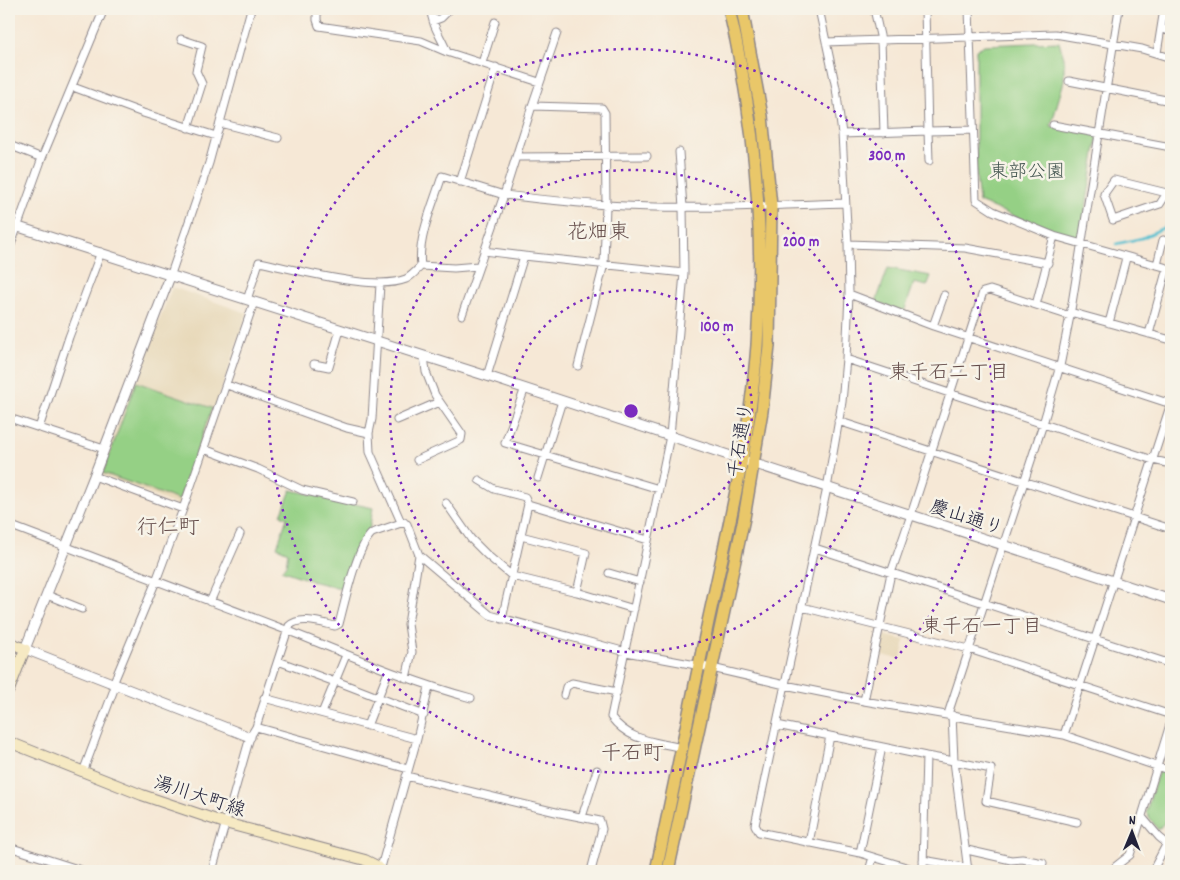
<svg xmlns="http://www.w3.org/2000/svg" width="1180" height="880" viewBox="0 0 1180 880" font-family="Dekko,'Klee One',sans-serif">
<rect width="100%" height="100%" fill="#f7f3e8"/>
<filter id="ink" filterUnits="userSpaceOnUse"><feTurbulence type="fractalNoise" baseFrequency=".02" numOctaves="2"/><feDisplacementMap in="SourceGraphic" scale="10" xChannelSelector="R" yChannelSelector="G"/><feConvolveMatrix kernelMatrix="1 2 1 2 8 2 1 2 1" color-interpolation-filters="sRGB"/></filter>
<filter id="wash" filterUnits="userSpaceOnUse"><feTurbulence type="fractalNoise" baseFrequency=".0096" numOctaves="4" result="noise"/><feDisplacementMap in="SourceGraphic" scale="20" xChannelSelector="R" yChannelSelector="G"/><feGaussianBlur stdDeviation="1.12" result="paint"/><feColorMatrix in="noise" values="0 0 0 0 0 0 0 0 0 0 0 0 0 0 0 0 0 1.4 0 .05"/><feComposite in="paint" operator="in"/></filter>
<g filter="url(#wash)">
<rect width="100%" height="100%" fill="#f6e8d6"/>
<path fill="#e8d9ba" d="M 172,287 L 247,313 L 182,507 L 99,474 Z
M 883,635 L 905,640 L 901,659 L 879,655 Z"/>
<path fill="#95d085" stroke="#5c7960" d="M 734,9 L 737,9 L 755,99 L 764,191 L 762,191 C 758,129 748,69 734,9 Z
M 1059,42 L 1064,58 L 1064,81 L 1051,126 L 1098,135 L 1080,243 L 979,202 L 976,175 L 976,50 L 984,45 Z
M 888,268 L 931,276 L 927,286 L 914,283 L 904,312 L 876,302 Z
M 136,382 L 212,408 L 179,500 L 103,473 Z
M 291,490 L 373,508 L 369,531 L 359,546 L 345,589 L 315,582 L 281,570 L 286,566 L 288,552 L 277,547 L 287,518 L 281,515 Z
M 1159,769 L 1171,773 L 1171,815 L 1158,830 L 1146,812 Z"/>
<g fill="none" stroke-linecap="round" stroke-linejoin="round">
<path stroke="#56c1d1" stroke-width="2.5" d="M 1116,244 L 1142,238 L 1171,224"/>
</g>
</g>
<g filter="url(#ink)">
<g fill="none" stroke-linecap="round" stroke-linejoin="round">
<defs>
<path id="minor" d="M 317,9 L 317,20 L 319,26 L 421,41 L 447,52 L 539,82
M 431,9 C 431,25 442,38 447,52
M 819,9 L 836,88 L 842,134 L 848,244 L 849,294 L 846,359 L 842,402 L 827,488 L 755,825 L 759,832 L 860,853 L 919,871
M 874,9 L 881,40 L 884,133
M 969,9 L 976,200 L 993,211 L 1054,236 L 1171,269
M 433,21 L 441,18 L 450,9
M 1161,28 L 1171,32
M 181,39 L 202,46 L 196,71 L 202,84 L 188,128
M 826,42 L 1055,34 L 1142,49 L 1171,58
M 1157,53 L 1164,9
M 482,63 L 495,22
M 1069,81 L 1171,101
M 73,87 L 143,113 L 216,136
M 532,106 L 557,33
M 220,123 L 278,138
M 1053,125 L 1171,147
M 842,134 L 928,131 L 925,9
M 9,145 L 42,158
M 679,152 L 683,207 L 684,273
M 516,157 L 647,156
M 929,161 L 928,131 L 973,130
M 460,182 L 496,67
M 1167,193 L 1160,204 L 1113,220 L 1104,194 L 1114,180 L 1171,194
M 848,244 L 965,248 L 1048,263
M 9,250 L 42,158 L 104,9
M 484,251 L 524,256
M 1157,265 L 1163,240
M 421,266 C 417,239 434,202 442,176 L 504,195 L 462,315
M 171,274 L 209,163 L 251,9
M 849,294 L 933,326 L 1171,404
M 247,300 L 259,262 C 295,269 374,292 406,279 C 412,276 417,270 421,266 L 454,268 L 478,266
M 1036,305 L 1054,236
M 1070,312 L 1171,340
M 1109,323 L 1126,258
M 933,326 L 944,295
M 1149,334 L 1167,268
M 846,359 L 1153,460 L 1171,464
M 314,364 L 329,367 L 340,330
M 578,366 L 604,264 L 606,205 L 605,113 L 602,108 L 532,106 L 504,195 C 538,199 571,203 606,205 C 685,210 766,206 845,203
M 487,376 L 524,256 L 684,273 L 670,436 L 611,717 C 630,742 654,741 682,748
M 227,385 L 347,428 L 369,433 L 370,452 L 401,522 L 407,524 L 419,555 L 490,615 L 626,652 L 712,668 L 785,685 L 864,701 L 1064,735 L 1171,771
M 525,388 L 505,443 L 659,489
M 9,418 L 104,449
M 397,420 L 439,402
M 838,421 L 1171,529
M 39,428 L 69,337 L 101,252
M 369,433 L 372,419 L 380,284
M 204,449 L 258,469 L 302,490 L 353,502
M 417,460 L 461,440 L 462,434 L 435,395 L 426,372 L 424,356
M 94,476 L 183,509
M 538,478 L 562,401
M 479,480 L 494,489 L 525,497 L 528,504
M 446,503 L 471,539 L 487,555 L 512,576 L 577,592 L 634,609
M 9,525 C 101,559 193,595 286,630 C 347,654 407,681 471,698
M 521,536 L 586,553 L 577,592
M 815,548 L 1171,664
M 609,573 L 640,582
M 47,595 L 82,609
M 210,602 L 240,534
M 802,607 L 969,649 L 1171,715
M 502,619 L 528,504 L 648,540
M 278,661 L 335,682
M 406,678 L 412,652 L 408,624 L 419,555
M 336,681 L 424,715
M 113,684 L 156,581 L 183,509 L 254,302
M 564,695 L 566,687 L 572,683 L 617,692
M 264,698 L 417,739
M 864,701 L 891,573 L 911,515 L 983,292 L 990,290 L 1070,316
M 322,713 L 346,655
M 948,714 L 1043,424 L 1060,366 L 1070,316 L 1119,9
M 777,725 L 926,756 L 954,761 L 952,715
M 367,726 L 388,672
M 256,727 L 408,769
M 1064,735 L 1171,403
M 83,772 L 116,684
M 406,776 L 560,813 L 600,821 L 602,829 L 591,871
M 582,817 L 597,770
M 1142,817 L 1159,837 L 1171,847
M 809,843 L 830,736
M 9,847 L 84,871
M 967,850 L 1011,860 L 1022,859 L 1043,863
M 860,853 L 882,747
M 923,860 L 969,868
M 1155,866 L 1167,843
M 212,871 L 250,737 L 256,727 L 289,626 C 300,615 322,623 335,626 L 339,624 C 345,602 356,548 372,533 L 404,522
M 380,871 L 417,739 L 429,687
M 869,871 L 873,857
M 920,871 L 923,867 L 926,756
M 968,871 L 954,761 L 991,769 L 986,801 L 1077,822
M 1112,871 L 1116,866 L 1130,855 L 1171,721"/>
<path id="tertiary" d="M 9,224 L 487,376 L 1171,600
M 171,274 L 94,476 L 25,649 L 250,737"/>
<path id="secondary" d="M 9,642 L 25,649 L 9,690
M 9,742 L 142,795 L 225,823 L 365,860 L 377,866 L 382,871"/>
<path id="primary" d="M 656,871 C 674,788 690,705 708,622 C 728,530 750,438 757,345 C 765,231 755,119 729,9
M 668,871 L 744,518 L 762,411 L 769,346 L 771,206 L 762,116 L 742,9"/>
</defs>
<use href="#minor" stroke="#8c8588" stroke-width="9"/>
<use href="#tertiary" stroke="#8c8588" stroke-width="11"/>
<use href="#secondary" stroke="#8c8588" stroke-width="12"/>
<use href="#primary" stroke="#8c8588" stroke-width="14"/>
<use href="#minor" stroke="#fff" stroke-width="7"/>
<use href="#tertiary" stroke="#fff" stroke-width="9"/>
<use href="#secondary" stroke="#f6e9c3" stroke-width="10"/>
<use href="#primary" stroke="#e9c769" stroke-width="11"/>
</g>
</g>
<g fill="none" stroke="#7b2cbf" stroke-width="2.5" stroke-dasharray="2.5 5">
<circle cx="631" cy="411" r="121"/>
<circle cx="631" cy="411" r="241"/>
<circle cx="631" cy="411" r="362"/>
</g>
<g text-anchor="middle" stroke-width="5" stroke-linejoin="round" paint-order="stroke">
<g font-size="19" fill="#445651" stroke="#f7f3e8">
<text x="1027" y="177">東部公園</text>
</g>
<g font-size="19" fill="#22223b" stroke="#f7f3e8">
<text transform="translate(739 440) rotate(-81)" y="7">千石通り</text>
<text transform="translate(967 516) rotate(18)" y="7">慶山通り</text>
<text transform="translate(200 795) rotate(18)" y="7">湯川大町線</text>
</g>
<g font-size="20" fill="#634b49" stroke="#f7f3e8">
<text x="949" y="378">東千石二丁目</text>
<text x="982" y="632">東千石一丁目</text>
</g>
<g font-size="21" fill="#634b49" stroke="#f7f3e8">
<text x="598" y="238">花畑東</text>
<text x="168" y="533">行仁町</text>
<text x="632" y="759">千石町</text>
</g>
</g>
<circle cx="631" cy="411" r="8" fill="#7b2cbf" stroke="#f7f3e8" stroke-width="2.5"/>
<g font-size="15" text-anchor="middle" font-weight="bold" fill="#7b2cbf" stroke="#f7f3e8" stroke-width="5" stroke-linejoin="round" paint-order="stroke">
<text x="887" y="160">300 m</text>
<text x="801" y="246">200 m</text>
<text x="717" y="331">100 m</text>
</g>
<rect width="1180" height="880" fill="none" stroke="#f7f3e8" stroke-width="30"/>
<g transform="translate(1132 832) rotate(1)" stroke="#f7f3e8" stroke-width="4" paint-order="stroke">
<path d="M0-4L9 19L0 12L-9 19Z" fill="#22223b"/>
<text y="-8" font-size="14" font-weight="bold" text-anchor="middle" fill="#22223b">N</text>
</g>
</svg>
